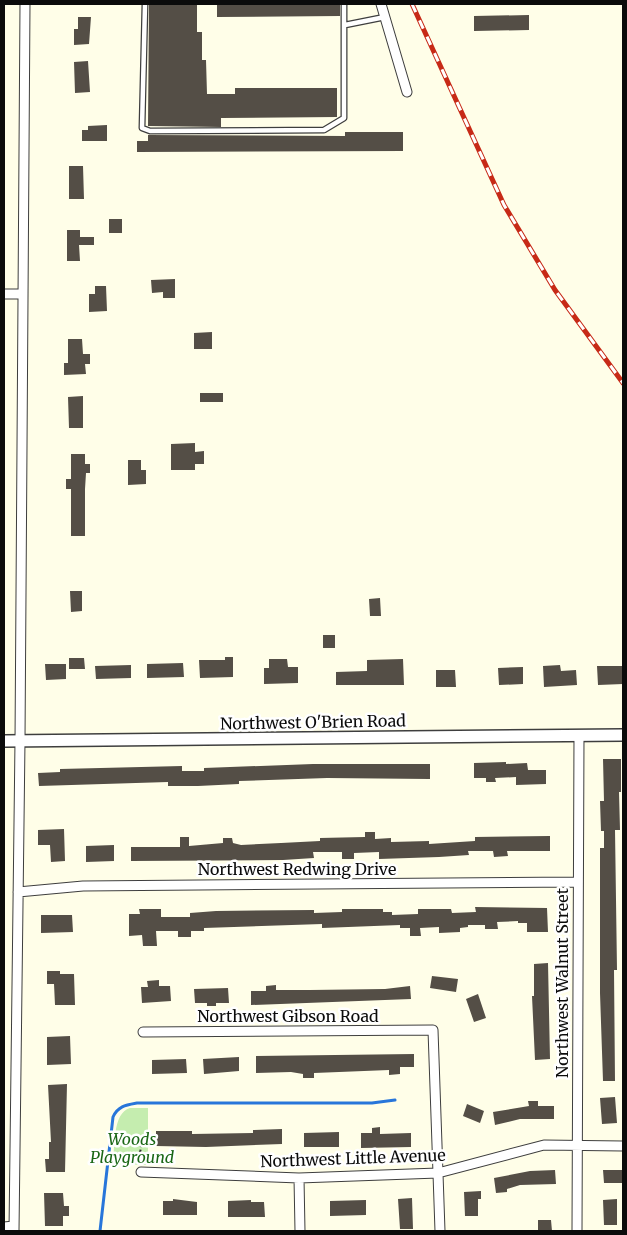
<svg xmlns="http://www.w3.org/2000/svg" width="627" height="1235" viewBox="0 0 627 1235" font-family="Merriweather,serif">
<rect width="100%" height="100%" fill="#fffee8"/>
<path fill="#c5edaf" d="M 130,1108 L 148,1108 L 148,1165 L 113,1164 C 115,1148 112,1113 130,1108 Z"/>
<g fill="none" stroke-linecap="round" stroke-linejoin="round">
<path stroke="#2876da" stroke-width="3" d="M 100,1231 L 113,1117 C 118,1106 126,1105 137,1103 L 372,1103 L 395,1100"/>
</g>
<path fill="#544e46" d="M 149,4 L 197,4 L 197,32 L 202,32 L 202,60 L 206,60 L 207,94 L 235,94 L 235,88 L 337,88 L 337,117 L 221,118 L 221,127 L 148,126 Z
M 217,4 L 340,4 L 340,16 L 217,17 Z
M 529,15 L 529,30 L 474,31 L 474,16 Z
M 78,17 L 91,17 L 89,44 L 74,45 L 74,29 L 78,29 Z
M 88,61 L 90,92 L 75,93 L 74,62 Z
M 107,125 L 107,141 L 82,141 L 82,130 L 88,130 L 88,126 Z
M 345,132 L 403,132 L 403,151 L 137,152 L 137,141 L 148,141 L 148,135 L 345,136 Z
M 69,166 L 83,166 L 84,199 L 69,199 Z
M 109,219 L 122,219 L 122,233 L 109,233 Z
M 67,230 L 80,230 L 80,237 L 94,237 L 94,245 L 79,245 L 80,261 L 67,261 Z
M 175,279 L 175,298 L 163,298 L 163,292 L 152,293 L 151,280 Z
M 95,286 L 106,286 L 107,311 L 89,312 L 89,294 L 95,294 Z
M 212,332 L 212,349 L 194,349 L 194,333 Z
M 68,339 L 82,339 L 83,354 L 90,354 L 90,364 L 85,364 L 86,374 L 64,375 L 64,363 L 68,363 Z
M 200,393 L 223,393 L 223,402 L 200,402 Z
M 83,396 L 83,428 L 69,428 L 68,397 Z
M 195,443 L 195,452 L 204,451 L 204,464 L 195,464 L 195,470 L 171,470 L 171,444 Z
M 71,454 L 85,454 L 85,464 L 90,464 L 90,473 L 86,473 L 85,489 L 85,536 L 71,536 L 71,489 L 66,489 L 66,479 L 71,479 Z
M 128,460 L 141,460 L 141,470 L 146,470 L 146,484 L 128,485 Z
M 70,591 L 82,591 L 82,611 L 71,612 Z
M 380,598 L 381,616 L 370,616 L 369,599 Z
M 323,635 L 335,635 L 335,648 L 323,648 Z
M 225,657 L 233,657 L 233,677 L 200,678 L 199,660 L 225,660 Z
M 69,658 L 84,658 L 85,669 L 69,669 Z
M 269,659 L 287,659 L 288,667 L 298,667 L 298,683 L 264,684 L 264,668 L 269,668 Z
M 403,659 L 404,685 L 336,685 L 336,672 L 367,671 L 367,660 Z
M 183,663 L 184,677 L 147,678 L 147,664 Z
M 45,664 L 66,664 L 66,679 L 46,680 Z
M 131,665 L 131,678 L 96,679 L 95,666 Z
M 560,665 L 561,671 L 576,670 L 577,685 L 544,687 L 543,666 Z
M 597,666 L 623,666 L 623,684 L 598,685 Z
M 523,667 L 523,684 L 499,685 L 498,668 Z
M 436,670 L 455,670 L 456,687 L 436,687 Z
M 603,759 L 621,759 L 621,792 L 619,792 L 620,830 L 615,830 L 617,970 L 614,970 L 615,1081 L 603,1081 L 600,993 L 600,848 L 604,848 L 604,831 L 601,831 L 600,801 L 604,801 Z
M 506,762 L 506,764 L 527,763 L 528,770 L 546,770 L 546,784 L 516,785 L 516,777 L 495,778 L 496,782 L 486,782 L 486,778 L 474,778 L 474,763 Z
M 313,764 L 430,764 L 430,779 L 327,778 L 239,781 L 239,784 L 198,786 L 168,786 L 168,782 L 39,786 L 38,773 L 60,772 L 60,769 L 182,766 L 182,771 L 204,771 L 204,768 Z
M 64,829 L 65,861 L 51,862 L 50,845 L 38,845 L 38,830 Z
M 365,832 L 375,832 L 375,839 L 391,838 L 391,842 L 429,841 L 429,844 L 475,841 L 475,837 L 550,836 L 550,851 L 507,851 L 508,856 L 494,857 L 493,851 L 468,851 L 469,855 L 439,857 L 379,859 L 379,852 L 354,853 L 354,859 L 342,859 L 342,852 L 313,852 L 314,858 L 283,860 L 131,861 L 131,847 L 180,847 L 180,837 L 189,837 L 189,846 L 223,843 L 223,838 L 232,838 L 233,843 L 241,845 L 281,843 L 320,841 L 320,838 L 365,837 Z
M 114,845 L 114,861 L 86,862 L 86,846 Z
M 475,907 L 547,908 L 548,932 L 527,932 L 527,923 L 518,923 L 518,921 L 497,922 L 498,929 L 485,929 L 485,925 L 468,925 L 468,927 L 460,928 L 460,932 L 439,933 L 439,927 L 420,928 L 421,936 L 410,936 L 410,928 L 400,928 L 400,925 L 322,928 L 322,924 L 204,928 L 204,931 L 191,931 L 191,937 L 178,937 L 178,931 L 156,931 L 157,946 L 143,946 L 142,935 L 129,936 L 129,914 L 140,914 L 139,909 L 161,909 L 161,917 L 190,917 L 190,913 L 216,911 L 314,910 L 314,913 L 342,912 L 342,909 L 383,909 L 383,912 L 392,912 L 392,915 L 418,914 L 418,909 L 451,909 L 452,913 L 476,912 Z
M 41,915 L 72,915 L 73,932 L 41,933 Z
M 548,963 L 550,1059 L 535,1060 L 532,996 L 534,996 L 534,964 Z
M 47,971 L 60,971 L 60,974 L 74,974 L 75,1005 L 55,1005 L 54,984 L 47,984 Z
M 432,976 L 458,979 L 456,992 L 430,988 Z
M 159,980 L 159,986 L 170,986 L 171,1001 L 142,1003 L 141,987 L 148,987 L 147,981 Z
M 276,985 L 276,990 L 310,990 L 385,989 L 410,986 L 411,999 L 251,1005 L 251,991 L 266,991 L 266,986 Z
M 228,988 L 229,1003 L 216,1003 L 216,1006 L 207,1006 L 207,1003 L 195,1003 L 194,989 Z
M 478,994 L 486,1018 L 474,1022 L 466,999 Z
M 70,1036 L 71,1064 L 47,1065 L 47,1037 Z
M 414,1054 L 414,1067 L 400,1067 L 400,1074 L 389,1075 L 389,1070 L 314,1073 L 314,1078 L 303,1078 L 303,1074 L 291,1072 L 256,1073 L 256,1056 Z
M 239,1057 L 239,1071 L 204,1074 L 203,1059 Z
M 186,1059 L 187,1073 L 152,1074 L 152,1060 Z
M 67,1084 L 65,1172 L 46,1172 L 45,1159 L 49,1159 L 49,1142 L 51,1142 L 48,1085 Z
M 615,1097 L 617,1123 L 602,1124 L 600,1098 Z
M 528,1101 L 538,1101 L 538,1106 L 554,1106 L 554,1119 L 520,1119 L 495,1125 L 493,1112 L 529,1106 Z
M 467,1104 L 484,1111 L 480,1123 L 463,1116 Z
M 380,1127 L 380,1134 L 411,1133 L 411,1147 L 361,1148 L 361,1133 L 372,1133 L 372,1128 Z
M 282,1129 L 282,1144 L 206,1147 L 156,1146 L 156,1131 L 192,1131 L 192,1134 L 253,1133 L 253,1130 Z
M 339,1132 L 339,1147 L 304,1147 L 304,1133 Z
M 555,1170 L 556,1184 L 520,1185 L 507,1189 L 507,1192 L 496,1193 L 494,1178 L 530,1171 Z
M 603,1170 L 623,1170 L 623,1183 L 604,1183 Z
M 481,1191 L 481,1199 L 478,1199 L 478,1216 L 465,1216 L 464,1192 Z
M 44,1193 L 63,1193 L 64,1206 L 69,1206 L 69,1216 L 63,1216 L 63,1226 L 45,1226 Z
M 412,1198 L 413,1229 L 400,1229 L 398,1199 Z
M 173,1199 L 197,1202 L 197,1215 L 163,1215 L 163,1201 L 173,1201 Z
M 617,1199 L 617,1225 L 604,1225 L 603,1200 Z
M 251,1200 L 251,1202 L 264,1202 L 265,1217 L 228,1217 L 228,1201 Z
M 366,1200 L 366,1215 L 330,1216 L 330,1201 Z
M 538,1220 L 551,1220 L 552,1231 L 538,1231 Z"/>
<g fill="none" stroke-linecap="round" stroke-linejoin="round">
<defs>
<path id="service" d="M 145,4 L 142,128 L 150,131 L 324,130 L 344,118 L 344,4
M 345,25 L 385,17"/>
<path id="minor" d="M 381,4 L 407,92
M 4,294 L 22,294
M 18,892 L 83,886 L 577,882
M 143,1032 L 433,1030 L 440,1231
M 141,1172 L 299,1178 L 438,1173 L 544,1145 L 623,1146
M 299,1178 L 300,1231
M 4,1227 L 14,1226
M 14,1231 L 20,741 L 25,4
M 577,1231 L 579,736"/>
<path id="tertiary" d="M 4,741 L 623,735"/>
</defs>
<use href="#service" stroke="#3e3e3e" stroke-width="7"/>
<use href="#minor" stroke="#3e3e3e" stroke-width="11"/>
<use href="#tertiary" stroke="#3e3e3e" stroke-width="14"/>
<path stroke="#2d2d2d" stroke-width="2" stroke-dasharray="5 2.5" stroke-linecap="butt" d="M 139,1162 L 141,1146"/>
<use href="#service" stroke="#fff" stroke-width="4.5"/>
<use href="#minor" stroke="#fff" stroke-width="9"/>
<use href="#tertiary" stroke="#fff" stroke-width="11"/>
<defs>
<path id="rail" d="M 412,4 L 504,205 L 555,290 L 623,383"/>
</defs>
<use href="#rail" stroke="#c72a17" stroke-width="5"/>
<use href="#rail" stroke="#fff" stroke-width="3" stroke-dasharray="9" stroke-linecap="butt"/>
</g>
<g text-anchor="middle" stroke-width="5" stroke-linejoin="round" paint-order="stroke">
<g font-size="16" fill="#0b0b0b" stroke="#fff">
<text transform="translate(313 722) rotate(-1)" y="6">Northwest O'Brien Road</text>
<text x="297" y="875">Northwest Redwing Drive</text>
<text transform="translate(562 983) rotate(-90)" y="6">Northwest Walnut Street</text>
<text x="288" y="1022">Northwest Gibson Road</text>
<text transform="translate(353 1158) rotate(-2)" y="6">Northwest Little Avenue</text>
</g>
<g font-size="16" font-style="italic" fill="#1a6716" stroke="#fff">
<text x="132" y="1145">Woods<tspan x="132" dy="18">Playground</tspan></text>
</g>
</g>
<rect width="627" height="1235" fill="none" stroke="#0b0b0b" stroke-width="10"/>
</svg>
